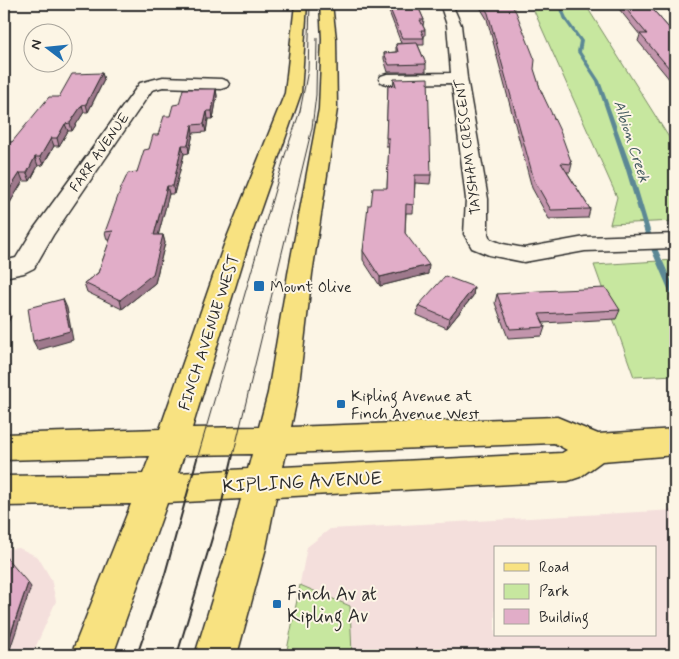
<svg xmlns="http://www.w3.org/2000/svg" width="679" height="659" viewBox="0 0 679 659" font-family="Mynerve,sans-serif">
<rect width="100%" height="100%" fill="#fcf5e5"/>
<filter id="ink" filterUnits="userSpaceOnUse"><feTurbulence type="fractalNoise" baseFrequency=".02" numOctaves="2"/><feDisplacementMap in="SourceGraphic" scale="10" xChannelSelector="R" yChannelSelector="G"/><feConvolveMatrix kernelMatrix="1 2 1 2 8 2 1 2 1" color-interpolation-filters="sRGB"/></filter>
<g filter="url(#ink)">
<path fill="#f4dfdc" fill-rule="evenodd" d="M 675,510 L 675,655 L 286,655 L 307,547 L 330,529 ZM 495,548 L 655,548 L 655,635 L 495,635 Z
M 19,548 L 38,557 L 51,579 L 56,601 L 32,655 L 4,655 L 4,549 Z"/>
<path fill="#c7e79f" stroke="#798965" d="M 531,4 L 585,4 L 675,147 L 675,221 L 610,224 L 617,197 Z
M 675,260 L 675,375 L 634,377 L 594,265 Z
M 300,585 L 350,606 L 352,655 L 286,655 Z"/>
<g fill="none" stroke-linecap="round" stroke-linejoin="round">
<path fill="#5b8895" fill-rule="evenodd" d="M 552,4 L 556,4 L 562,7 L 568,20 L 583,41 L 581,52 L 600,81 L 632,170 L 652,237 L 675,289 L 675,298 L 671,296 L 646,237 L 626,170 L 596,81 L 577,52 L 579,41 L 564,20 L 560,9 Z"/>
<defs>
<path id="minor" d="M 440,4 L 452,4 L 461,25 L 467,78 L 488,199 L 488,234 L 490,239 L 503,244 L 524,248 L 585,237 L 675,234 L 675,248 L 585,251 L 524,262 L 489,255 L 472,248 L 464,234 L 466,199 L 452,83 L 387,84 L 381,82 L 379,79 L 381,76 L 387,74 L 451,73 L 447,25 Z
M 668,4 L 675,4 L 675,9 L 671,8 Z
M 163,77 L 221,79 L 227,81 L 229,84 L 227,87 L 221,89 L 163,87 L 152,90 L 53,235 L 34,268 L 24,273 L 4,277 L 4,261 L 16,258 L 33,230 L 140,83 Z"/>
<path id="major" d="M 295,4 L 307,4 L 301,93 L 248,245 L 192,428 L 259,427 L 268,393 L 288,274 L 319,109 L 322,39 L 320,4 L 332,4 L 336,39 L 337,109 L 312,274 L 298,393 L 291,427 L 557,417 L 598,434 L 675,429 L 675,455 L 602,461 L 580,477 L 568,481 L 276,497 L 266,548 L 237,655 L 195,655 L 228,548 L 241,499 L 167,503 L 113,655 L 71,655 L 131,504 L 4,506 L 4,476 L 143,474 L 150,456 L 4,460 L 4,434 L 160,429 L 224,245 L 285,93 ZM 554,443 L 567,450 L 562,453 L 283,467 L 286,453 ZM 252,454 L 248,469 L 178,473 L 184,455 Z"/>
</defs>
<use href="#minor" stroke="#2b2b2b" stroke-width="3"/>
<use href="#major" stroke="#2b2b2b" stroke-width="3"/>
<use href="#minor" fill="#fcf5e5" fill-rule="evenodd"/>
<use href="#major" fill="#f8e281" fill-rule="evenodd"/>
<path stroke="#2b2b2b" stroke-width="1" d="M 198,456 L 285,155 L 300,111 L 308,70 L 310,4
M 233,456 L 312,128 L 316,95 L 317,38"/>
<path stroke="#2b2b2b" stroke-width="2" d="M 137,655 L 165,574 L 198,455
M 177,655 L 219,515 L 233,455"/>
</g>
<path fill="#c295ac" stroke="#2b2b2b" d="M 387,4 L 417,4 L 424,20 L 423,26 L 425,30 L 425,36 L 424,36 L 424,45 L 418,45 L 426,64 L 426,72 L 388,72 L 384,59 L 384,53 L 396,52 L 396,44 L 401,43 L 388,9 Z
M 478,4 L 511,4 L 541,91 L 572,164 L 570,172 L 567,172 L 590,209 L 588,218 L 549,219 L 532,188 L 487,19 Z
M 615,4 L 648,4 L 675,35 L 675,86 L 638,41 L 640,35 Z
M 102,73 L 104,80 L 88,112 L 84,112 L 72,131 L 68,131 L 59,146 L 54,146 L 43,165 L 38,166 L 30,181 L 23,181 L 8,206 L 4,207 L 4,142 L 12,142 L 59,97 Z
M 394,79 L 431,175 L 430,184 L 415,183 L 413,213 L 406,213 L 405,233 L 428,274 L 380,286 L 363,260 L 363,251 L 371,205 L 387,188 L 389,146 L 386,146 L 388,85 L 393,86 Z
M 216,89 L 217,96 L 213,119 L 208,119 L 206,132 L 193,133 L 189,153 L 184,154 L 174,194 L 169,194 L 158,235 L 163,235 L 165,243 L 155,283 L 122,309 L 87,292 L 84,283 L 98,273 L 110,240 L 107,240 L 105,232 L 149,149 L 158,135 L 170,116 L 179,104 Z
M 474,287 L 473,296 L 447,328 L 417,315 L 418,306 Z
M 497,294 L 620,310 L 616,319 L 543,323 L 545,327 L 542,336 L 508,338 L 495,303 Z"/>
<path fill="#9e798c" stroke="#2b2b2b" d="M 102,73 L 104,80 L 88,112 L 86,104 Z
M 216,89 L 217,96 L 213,119 L 212,111 Z
M 82,105 L 84,112 L 72,131 L 70,123 Z
M 207,111 L 208,119 L 206,132 L 204,124 Z
M 65,124 L 68,131 L 59,146 L 57,138 Z
M 192,125 L 193,133 L 189,153 L 188,145 Z
M 51,138 L 54,146 L 43,165 L 40,157 Z
M 182,145 L 184,154 L 174,194 L 173,186 Z
M 35,157 L 38,166 L 30,181 L 27,173 Z
M 20,173 L 23,181 L 8,206 L 4,198 Z
M 167,186 L 169,194 L 156,244 L 154,235 Z
M 163,235 L 165,243 L 155,283 L 122,309 L 120,300 Z
M 429,265 L 428,274 L 380,286 L 380,277 Z
M 474,287 L 473,296 L 447,328 L 449,319 Z
M 63,299 L 67,308 L 73,340 L 38,350 L 33,341 Z
M 7,307 L 11,316 L 4,332 L 4,314 Z
M 28,583 L 31,587 L 8,655 L 4,655 Z"/>
<path fill="#e1adc8" stroke="#2b2b2b" d="M 388,4 L 417,4 L 424,20 L 420,20 L 425,30 L 421,30 L 424,38 L 402,38 Z
M 483,4 L 511,4 L 516,12 L 535,60 L 534,69 L 541,91 L 560,131 L 572,164 L 561,163 L 590,209 L 551,210 L 534,180 L 488,13 Z
M 622,4 L 648,4 L 675,35 L 675,75 L 640,34 L 647,34 Z
M 417,43 L 426,64 L 389,65 L 384,53 L 398,52 L 396,44 Z
M 102,73 L 86,104 L 82,105 L 70,123 L 65,124 L 57,138 L 51,138 L 40,157 L 35,157 L 27,173 L 20,173 L 4,198 L 4,142 L 12,142 L 49,97 L 59,97 L 72,74 Z
M 428,78 L 431,175 L 415,175 L 414,205 L 406,204 L 405,233 L 429,265 L 380,277 L 363,251 L 368,205 L 371,205 L 373,188 L 387,188 L 389,138 L 386,138 L 388,85 L 396,86 L 394,79 Z
M 183,89 L 216,89 L 212,111 L 207,111 L 204,124 L 192,125 L 188,145 L 182,145 L 173,186 L 167,186 L 154,235 L 163,235 L 153,274 L 120,300 L 84,283 L 98,273 L 113,231 L 105,232 L 121,188 L 128,173 L 137,172 L 144,150 L 149,149 L 153,135 L 158,135 L 164,116 L 170,116 L 173,105 L 179,104 Z
M 445,276 L 474,287 L 449,319 L 418,306 Z
M 606,288 L 620,310 L 539,314 L 545,327 L 510,329 L 497,294 L 539,291 Z
M 63,299 L 70,331 L 33,341 L 28,308 Z
M 7,307 L 4,314 L 4,308 Z
M 4,556 L 5,556 L 28,583 L 4,653 Z"/>
</g>
<g fill="#1f6fb2" stroke="#fcf5e5" stroke-width="2">
<rect x="253" y="280" width="12" height="12" rx="2.5"/>
<rect x="336" y="399" width="10" height="10" rx="2.5"/>
<rect x="272" y="599" width="10" height="10" rx="2.5"/>
</g>
<g text-anchor="middle" stroke-width="4" stroke-linejoin="round" paint-order="stroke">
<g font-size="14" fill="#2b2b2b" stroke="#fcf5e5">
<text transform="translate(467 147) rotate(-97)" y="5">TAYSHAM CRESCENT</text>
<text transform="translate(99 152) rotate(-55)" y="5">FARR AVENUE</text>
</g>
<g font-size="15" font-style="italic" fill="#435a60" stroke="#fcf5e5">
<text transform="translate(632 141) rotate(72)" y="5">Albion Creek</text>
</g>
<g font-size="16" fill="#2b2b2b" stroke="#fcf5e5" text-anchor="start">
<text x="270" y="292">Mount Olive</text>
<text x="351" y="401">Kipling Avenue at<tspan x="351" dy="18">Finch Avenue West</tspan></text>
</g>
<g font-size="16" fill="#2b2b2b" stroke="#fcf5e5">
<text transform="translate(208 332) rotate(-72)" y="6">FINCH AVENUE WEST</text>
</g>
<g font-size="19" fill="#2b2b2b" stroke="#fcf5e5">
<text transform="translate(302 481) rotate(-3)" y="7">KIPLING AVENUE</text>
</g>
<g font-size="19" fill="#2b2b2b" stroke="#fcf5e5" text-anchor="start">
<text x="287" y="600">Finch Av at<tspan x="287" dy="22">Kipling Av</tspan></text>
</g>
</g>
<rect width="679" height="659" fill="none" stroke="#fcf5e5" stroke-width="20"/>
<rect x="10" y="10" width="659" height="639" fill="none" stroke="#2b2b2b" stroke-width="2" filter="url(#ink)"/>
<rect x="494" y="546" width="162" height="90" fill="#fcf5e5" stroke="#a8a49b"/>
<rect x="504" y="563" width="25" height="8" fill="#f8e281" stroke="#a8a49b"/>
<text x="539" y="572" font-size="15" fill="#2b2b2b">Road</text>
<rect x="504" y="584" width="25" height="15" fill="#c7e79f" stroke="#a8a49b"/>
<text x="539" y="596" font-size="15" fill="#2b2b2b">Park</text>
<rect x="504" y="609" width="25" height="15" fill="#e1adc8" stroke="#a8a49b"/>
<text x="539" y="622" font-size="15" fill="#2b2b2b">Building</text>
<g transform="translate(48 48) rotate(286)"><circle r="24" fill="#fcf5e5" stroke="#a8a49b"/>
<path d="M0-4L9 19L0 12L-9 19Z" fill="#1f6fb2"/>
<text y="-8" font-size="14" font-weight="bold" text-anchor="middle" fill="#2b2b2b">N</text>
</g>
</svg>
